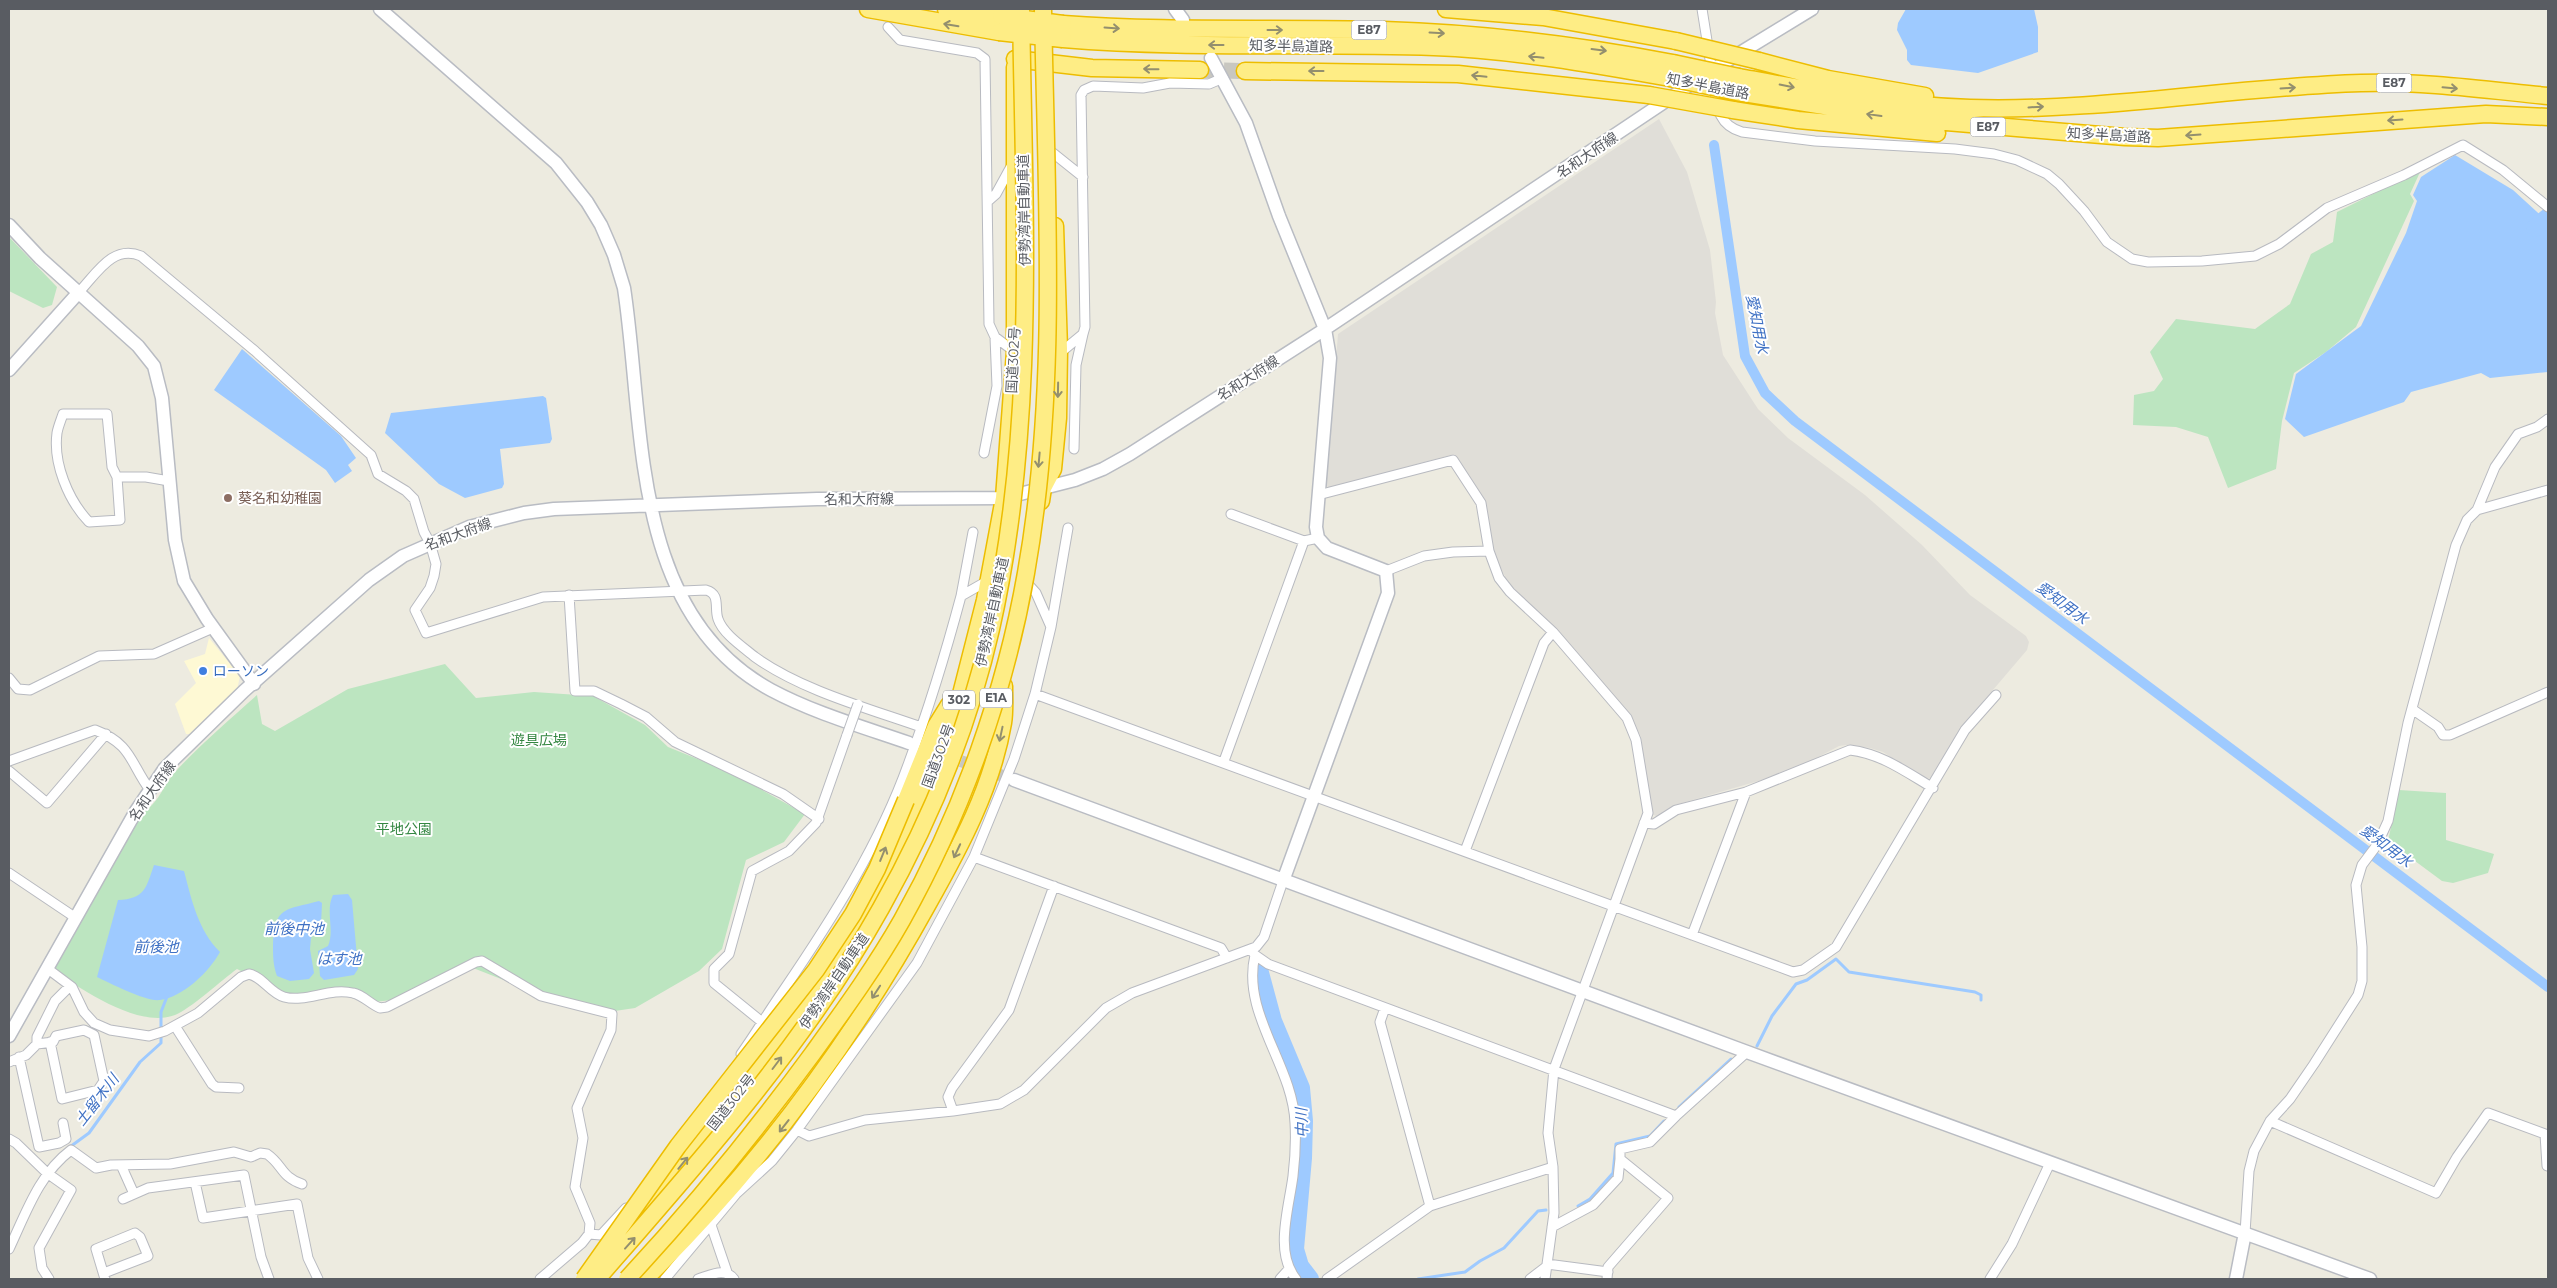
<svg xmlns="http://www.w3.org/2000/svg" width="2557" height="1288" viewBox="0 0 2557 1288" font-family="Montserrat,'Noto Sans JP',sans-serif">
<rect width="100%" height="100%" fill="#edebe0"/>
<path fill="#fef9d4" d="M 209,638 L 240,676 L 237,690 L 190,734 L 186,734 L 175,704 L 196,683 L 184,661 L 205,654 Z"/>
<path fill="#e0ded8" d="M 1659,119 L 1687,172 L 1710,250 L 1716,302 L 1715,313 L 1723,355 L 1758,409 L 1788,438 L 1865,495 L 1922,545 L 1970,595 L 2026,636 L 2029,642 L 2027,650 L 1964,724 L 1932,778 L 1925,779 L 1883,752 L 1870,748 L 1846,745 L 1839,746 L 1790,772 L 1675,805 L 1659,817 L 1651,814 L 1641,737 L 1629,713 L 1562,635 L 1529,605 L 1507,581 L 1493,551 L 1486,513 L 1478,489 L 1454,454 L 1329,488 L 1326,485 L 1338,334 Z"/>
<path fill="#bce5c0" d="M 2421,170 L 2410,194 L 2414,201 L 2356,327 L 2326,352 L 2294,373 L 2282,421 L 2276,469 L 2228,488 L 2208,437 L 2176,427 L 2133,425 L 2134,395 L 2154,391 L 2163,379 L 2150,352 L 2176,319 L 2255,329 L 2290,304 L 2311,254 L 2333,242 L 2337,212 Z
M 9,237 L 57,287 L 52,305 L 43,308 L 9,291 Z
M 445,664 L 476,698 L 534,692 L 593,696 L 645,725 L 668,747 L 730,772 L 805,814 L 784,842 L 746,860 L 722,949 L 699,971 L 635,1008 L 608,1012 L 562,1003 L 468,966 L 400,999 L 375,1002 L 345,994 L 292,996 L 237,969 C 223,979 189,1010 175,1015 C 138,1029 82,989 52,970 L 141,813 C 159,804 162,787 175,772 C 200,745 229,720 257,695 L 262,724 L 275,731 L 348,689 Z
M 2399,790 L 2446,793 L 2446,840 L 2494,854 L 2488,873 L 2453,883 L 2442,881 L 2388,841 Z"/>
<path fill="#9ecaff" d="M 1906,9 L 2034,9 L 2038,27 L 2038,52 L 1978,73 L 1911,65 L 1907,60 L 1907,50 L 1897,30 L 1898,23 Z
M 2455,155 L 2513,190 L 2548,222 L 2548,372 L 2490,378 L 2481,373 L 2411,392 L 2404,402 L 2304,437 L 2285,419 L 2296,374 L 2361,326 L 2406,233 L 2417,201 L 2413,195 L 2421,177 Z
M 242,349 L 341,436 L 356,458 L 348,465 L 352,471 L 335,483 L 326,470 L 214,390 Z
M 543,396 L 546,398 L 552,439 L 550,443 L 500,449 L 504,484 L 502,488 L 465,498 L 439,484 L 385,433 L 391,413 Z
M 154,865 L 184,871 C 192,901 198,930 220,952 C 209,972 183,997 160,1000 C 146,1002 110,983 97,977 L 118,900 C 145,899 146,888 154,865 Z
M 348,894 L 352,900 L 358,969 L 354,975 L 324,980 L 320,976 L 318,951 L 328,946 C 335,930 325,911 333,895 Z
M 319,901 L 322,903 L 321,925 L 311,938 L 310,949 L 314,973 L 309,979 L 290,981 L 277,976 C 273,965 273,956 273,945 C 274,906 286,910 319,901 Z"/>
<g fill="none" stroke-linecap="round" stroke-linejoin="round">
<path stroke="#9ecaff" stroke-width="3" d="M 1757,1046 L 1772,1016 L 1796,984 L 1807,980 L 1836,959 L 1849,972 L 1975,992 L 1981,995 L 1981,1000
M 1679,1107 L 1731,1059
M 63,1152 L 89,1133 L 140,1062 L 161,1043 L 161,1012 L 168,994
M 1578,1206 L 1590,1199 L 1613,1173 L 1616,1144 L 1650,1136 L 1664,1121
M 1418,1279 L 1465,1272 L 1480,1261 L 1504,1248 L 1538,1211 L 1546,1210"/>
<path stroke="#9ecaff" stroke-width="10" d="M 1714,145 L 1745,356 L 1765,393 L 1795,421 L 2548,987"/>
<path stroke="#9ecaff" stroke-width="18" d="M 2535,228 L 2548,217
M 1259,969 L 1273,1021 L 1301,1088 L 1304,1121 L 1303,1158 L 1295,1249 L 1300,1266 L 1310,1279"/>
<path stroke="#c8c7c0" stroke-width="12" stroke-dasharray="12 6" stroke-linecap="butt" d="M 944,755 L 1014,780"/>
<path stroke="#c8c7c0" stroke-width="16" stroke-dasharray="16 8" stroke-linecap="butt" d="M 1200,70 L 1245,71"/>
<defs>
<path id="street" d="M 1702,9 L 1712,72
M 888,27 L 900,40 L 977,53 L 985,59 L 989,324 L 995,337 L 1015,352
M 1714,85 C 1717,107 1718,125 1742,132 L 1815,141 L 1955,149 L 1994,154 L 2017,160 L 2047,174 L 2059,184 L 2084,211 L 2107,242 L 2132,259 L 2148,262 L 2202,261 L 2255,256 L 2279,244 L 2327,208 L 2404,175 L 2463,145 L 2503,170 L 2548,207
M 1053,153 L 1083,177
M 988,201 L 996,194 L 1013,163
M 79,292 C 97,273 113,244 141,256 L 255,351 L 371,455 L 378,474 L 406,491 L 414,499 L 424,532 L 430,543 L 436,564 L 434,576 L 430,588 L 415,610 L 426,633 L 543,597 L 706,590 C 721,594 714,608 718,619 C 723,634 743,647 755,657 C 801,690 867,708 921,727
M 1060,353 L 1083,334 L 1085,327 L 1081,95 L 1084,90 L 1093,86 L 1143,88 L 1170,83 L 1209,84 L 1223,78
M 63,414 L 107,414 L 112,467 L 117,477 L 120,520 L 89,522 C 68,500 53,463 57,433 C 58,427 61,420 63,414 Z
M 1074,449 L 1076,365 L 1083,334
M 984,453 L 997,386 L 995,337
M 117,477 L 146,477 L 169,481
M 1318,495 L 1453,460 L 1481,503 L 1489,551 L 1499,578 L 1510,592 L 1553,632 L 1627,718 L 1636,740 L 1648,813 L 1554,1069 L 1548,1133 L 1553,1167 L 1554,1213 L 1545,1279
M 2477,510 L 2548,490
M 1231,514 L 1304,541 L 1318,538
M 1386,571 L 1424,556 L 1453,552 L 1489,551
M 569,595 L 575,691 L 594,691 L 621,704 L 646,717 L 675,742 L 783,794 L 819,819
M 961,596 L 973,532
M 1051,627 L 1068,528
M 9,678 L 18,689 L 30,690 L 99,656 L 154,654 L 213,628
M 1035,694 L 1793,972 L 1803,970 L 1836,947 L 1965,730 L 1996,695
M 2412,709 L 2438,727 L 2443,735 L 2450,735 L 2548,692
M 9,761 L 95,730 C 132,744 130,763 150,790
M 1224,761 L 1304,541
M 9,771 L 47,803 L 106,734
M 1644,823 L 1654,824 L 1676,810 L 1746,792 L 1850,750 C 1882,754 1906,772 1933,788
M 1465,851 L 1544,643 L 1553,632
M 974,857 L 1221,948 L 1227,958
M 9,873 L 76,918
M 1692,935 L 1746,792
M 1251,950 L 1255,955 L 1268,964 L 1676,1116 L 1747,1052
M 1255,955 C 1241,1014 1293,1065 1295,1123 C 1296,1140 1295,1159 1293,1176 C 1289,1208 1274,1252 1296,1279
M 48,969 L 72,987 L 84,1012 L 94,1023 L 110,1030 L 149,1036 L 165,1031 L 198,1013 L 241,977 L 249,974 C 263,977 270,993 284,997 C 306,1003 330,987 353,993 C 363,995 370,1004 380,1008 L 387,1007 L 476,962 L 482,961 L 541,996 L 612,1014 L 611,1030 L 577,1108 L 583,1138 L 575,1187 L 590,1223 L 589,1234
M 1385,1008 L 1380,1022 L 1430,1206
M 762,1022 L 714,983 L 714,969 L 729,954 L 752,871 L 789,851 L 816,823 L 847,735
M 175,1026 L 212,1084 L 216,1087 L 239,1088
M 37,1044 L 37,1037 L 55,1001 L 70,986
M 741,1054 C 756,1033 769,1011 783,991 C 832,919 880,844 909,762 C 929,708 946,652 961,596 L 989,580
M 19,1057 L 39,1147 L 59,1143 L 66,1139 L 63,1123
M 9,1062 L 26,1055 L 37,1044 L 53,1042 L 56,1036 L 84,1030 L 94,1035 L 104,1081 L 98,1090 L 62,1099 L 50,1042
M 953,1111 L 948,1097 L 952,1088 L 1009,1010 L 1054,886
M 2270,1121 L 2436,1193 L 2457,1157 L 2488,1113 L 2545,1134 L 2547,1166
M 797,1130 L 809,1136 L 865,1120 L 953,1111 L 1000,1104 L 1024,1090 L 1106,1008 L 1132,993 L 1256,947 L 1264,937 L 1283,881
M 9,1139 L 16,1143 L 47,1173 L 71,1190 L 39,1248 L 42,1268 L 49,1279
M 1620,1159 L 1620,1149 L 1650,1142 L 1676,1116
M 121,1165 L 134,1194
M 195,1182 L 203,1218 L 297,1204 L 308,1258 L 318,1279
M 123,1199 L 148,1188 L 244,1175 L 261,1257 L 269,1279
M 711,1225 L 727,1272
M 1552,1227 L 1593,1205 L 1618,1178 L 1620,1159 L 1668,1198 L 1608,1267 L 1607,1279
M 2245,1233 L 2249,1171 L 2254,1151 L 2270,1121 L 2290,1099 L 2314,1064 L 2358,995 L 2362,981 L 2362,947 L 2356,885 L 2362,865 L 2377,845 L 2388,821 L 2408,723 L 2456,545 L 2467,520 L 2477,510 L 2495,467 L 2518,434 L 2537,427 L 2548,419
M 9,1249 C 26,1213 39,1174 71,1150 L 96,1168 L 111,1165 L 170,1164 L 234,1152 L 251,1157 L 260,1153 L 267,1154 C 283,1165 281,1177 302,1184
M 1547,1264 L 1608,1272
M 104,1273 L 148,1256 L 140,1237 L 135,1233 L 96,1249 L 105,1279
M 540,1279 L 582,1243 L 589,1234 L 601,1235 L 626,1208
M 665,1279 L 736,1194 L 772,1161 L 797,1130 L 917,963 L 974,857 L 1014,759 L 1035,694 L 1051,627 L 1036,593 L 1027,583
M 698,1279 C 711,1275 725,1267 734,1279
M 1280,1279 L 1289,1269
M 1327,1279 L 1430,1206 L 1553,1167
M 1530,1279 L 1547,1266
M 1990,1279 L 2012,1244 L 2050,1163"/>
<path id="secondary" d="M 380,9 L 556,163 L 587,202 L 601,225 L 614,255 L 624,288 C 645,425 629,613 771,690 C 814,713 863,727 909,743
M 1175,9 L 1183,20
M 1211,58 L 1246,123 L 1279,216 L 1325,329 L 1330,358 L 1316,527 L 1318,538 L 1327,548 L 1386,571 L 1388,593 L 1283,881
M 9,225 L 40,258 L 138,346 L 154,366 L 162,398 L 175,540 L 184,581 L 207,619 L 254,684
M 9,370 L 79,292
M 1014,780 L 1747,1052 L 2370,1279
M 9,1036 L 136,811 L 165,768 L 244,691 L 369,580 L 403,556 L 469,527 L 524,513 L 554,509 L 817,499 L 1004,498 L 1075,480 L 1103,469 L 1130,454 L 1325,329 L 1712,70 L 1812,9
M 2236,1279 L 2245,1233"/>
<path id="highway" d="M 868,9 L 999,32
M 946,9 L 1001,16
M 1446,9 L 1543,17 L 1676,41
M 1063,24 C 1171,32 1277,27 1384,30 C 1481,33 1578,45 1673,63
M 1063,39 C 1186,49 1310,43 1434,47 C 1513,50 1592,64 1670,78
M 1015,59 L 1092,68 L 1200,70
M 1759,61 L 1828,79 L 1925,96
M 1245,71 L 1458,74 L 1649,95
M 1739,77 C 1815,91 1892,106 1970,108 C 2100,112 2231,87 2361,83 C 2423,81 2487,90 2548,96
M 1737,92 L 1899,118 L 2125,137 L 2158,138 L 2486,114 L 2548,117
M 1733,110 L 1798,120 L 1937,133
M 1041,501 L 1043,488 L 1053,469 L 1058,418 L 1059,349 L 1055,226
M 906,800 L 936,726 L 949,705
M 634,1218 L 740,1092 L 846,943 L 887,876 L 919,809 L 961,694 L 985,600 L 1004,498 L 1015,352 L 1015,67
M 645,1279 C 758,1168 852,1042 928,904 C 960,847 992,788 1003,723 C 1005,711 1004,698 1004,686"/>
</defs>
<use href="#street" stroke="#b8bac0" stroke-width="11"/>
<use href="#secondary" stroke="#b9bcc3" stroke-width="15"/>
<use href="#highway" stroke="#edbd00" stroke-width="19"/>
<use href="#street" stroke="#fff" stroke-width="9"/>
<use href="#secondary" stroke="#fff" stroke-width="12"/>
<use href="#highway" stroke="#feed85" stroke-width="16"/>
<defs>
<path id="street-bridge" d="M 847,735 L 858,704"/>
<path id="highway-bridge" d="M 1001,16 L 1063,24
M 999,32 L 1063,39
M 1676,41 L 1759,61
M 1673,63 L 1739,77
M 1670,78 L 1737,92
M 1649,95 L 1733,110
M 584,1279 L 678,1146 L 816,970 L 853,914 L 877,869 L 906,800
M 597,1279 C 699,1162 805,1044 881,908 C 930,821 969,726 991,629 C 1037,425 1024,216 1021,9
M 627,1279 C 693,1208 755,1132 813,1053 C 844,1010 876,966 902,920 C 962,813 1005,693 1026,573 C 1059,388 1046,196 1043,9"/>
</defs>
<use href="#street-bridge" stroke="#b8bac0" stroke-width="11" stroke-linecap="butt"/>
<use href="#highway-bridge" stroke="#edbd00" stroke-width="19" stroke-linecap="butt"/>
<use href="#street-bridge" stroke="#fff" stroke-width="9"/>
<use href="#highway-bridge" stroke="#feed85" stroke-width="16"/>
</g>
<defs><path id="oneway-shaft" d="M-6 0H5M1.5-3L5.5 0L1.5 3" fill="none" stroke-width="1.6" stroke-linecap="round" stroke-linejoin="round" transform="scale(1.25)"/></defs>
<g stroke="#938f6e">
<use href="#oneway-shaft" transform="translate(951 25) rotate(-171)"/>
<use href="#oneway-shaft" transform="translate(1112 28) rotate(4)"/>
<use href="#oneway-shaft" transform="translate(1275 30)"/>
<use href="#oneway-shaft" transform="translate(1437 33) rotate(3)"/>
<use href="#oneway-shaft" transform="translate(1216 45) rotate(-180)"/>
<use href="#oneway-shaft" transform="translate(1599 50) rotate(7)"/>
<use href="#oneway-shaft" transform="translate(1536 57) rotate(-174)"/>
<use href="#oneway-shaft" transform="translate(1151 69) rotate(-179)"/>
<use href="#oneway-shaft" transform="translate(1316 71) rotate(-180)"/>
<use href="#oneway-shaft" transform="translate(1479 76) rotate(-174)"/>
<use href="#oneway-shaft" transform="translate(1787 86) rotate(11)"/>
<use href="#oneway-shaft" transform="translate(2288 88) rotate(-4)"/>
<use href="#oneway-shaft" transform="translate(2450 88) rotate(5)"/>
<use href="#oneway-shaft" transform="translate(2036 107) rotate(-3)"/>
<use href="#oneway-shaft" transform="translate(1874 115) rotate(-172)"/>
<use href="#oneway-shaft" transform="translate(2395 120) rotate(176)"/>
<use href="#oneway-shaft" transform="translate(2193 135) rotate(176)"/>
<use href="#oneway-shaft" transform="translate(1058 390) rotate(91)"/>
<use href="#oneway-shaft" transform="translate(1039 460) rotate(95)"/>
<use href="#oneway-shaft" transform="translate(1001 734) rotate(102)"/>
<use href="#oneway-shaft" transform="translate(957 851) rotate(115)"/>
<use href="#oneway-shaft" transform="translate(883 854) rotate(-68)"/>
<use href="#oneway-shaft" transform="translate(876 992) rotate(123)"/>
<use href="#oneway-shaft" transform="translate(777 1063) rotate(-53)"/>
<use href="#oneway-shaft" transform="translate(784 1126) rotate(128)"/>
<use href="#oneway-shaft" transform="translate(683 1163) rotate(-51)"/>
<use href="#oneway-shaft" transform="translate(630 1243) rotate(-48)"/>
</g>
<circle fill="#8d6e63" stroke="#fff" stroke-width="2" cx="228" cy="498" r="5"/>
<circle fill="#3f7fe0" stroke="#fff" stroke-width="2" cx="203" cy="671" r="5"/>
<g text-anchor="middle" stroke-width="4" stroke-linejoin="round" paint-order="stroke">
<g fill="#fff" stroke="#8b8d91" stroke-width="1">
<rect x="1351.5" y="20.5" width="35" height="19" rx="4"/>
<rect x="2376.5" y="73.5" width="35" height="19" rx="4"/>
<rect x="1970.5" y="117.5" width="35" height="19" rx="4"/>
<rect x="980" y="688.5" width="32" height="19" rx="4"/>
<rect x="943" y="690.5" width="32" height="19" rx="4"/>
</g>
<g font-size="12" font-weight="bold" fill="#595c62">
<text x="1369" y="34">E87</text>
<text x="2394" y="87">E87</text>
<text x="1988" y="131">E87</text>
<text x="996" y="702">E1A</text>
<text x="959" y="704">302</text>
</g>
<g font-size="14" fill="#595c62" stroke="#fff">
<text transform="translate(1291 46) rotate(1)" y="5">知多半島道路</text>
<text transform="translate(1708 86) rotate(11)" y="5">知多半島道路</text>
<text transform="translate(2109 135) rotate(3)" y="5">知多半島道路</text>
<text transform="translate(1587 155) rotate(-34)" y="5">名和大府線</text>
<text transform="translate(1024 210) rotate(-91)" y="5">伊勢湾岸自動車道</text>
<text transform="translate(1013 360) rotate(-87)" y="5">国道302号</text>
<text transform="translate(1248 378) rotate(-33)" y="5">名和大府線</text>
<text transform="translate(859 499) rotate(-1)" y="5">名和大府線</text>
<text transform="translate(458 534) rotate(-20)" y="5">名和大府線</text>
<text transform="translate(992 612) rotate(-78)" y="5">伊勢湾岸自動車道</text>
<text transform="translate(938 756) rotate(-70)" y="5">国道302号</text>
<text transform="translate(152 791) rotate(-55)" y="5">名和大府線</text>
<text transform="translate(834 981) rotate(-56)" y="5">伊勢湾岸自動車道</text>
<text transform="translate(731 1102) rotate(-52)" y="5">国道302号</text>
</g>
<g font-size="14" fill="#785e54" stroke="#fff" text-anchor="start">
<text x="238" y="503">葵名和幼稚園</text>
</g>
<g font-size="14" fill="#366cbe" stroke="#fff" text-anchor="start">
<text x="213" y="676">ローソン</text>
</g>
<g font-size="14" fill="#338641" stroke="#fff">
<text x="539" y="745">遊具広場</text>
<text x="404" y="834">平地公園</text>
</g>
<g font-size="15" font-style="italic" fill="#3f71c4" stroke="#fff">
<text transform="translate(1757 324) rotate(79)" y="5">愛知用水</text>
<text transform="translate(2062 603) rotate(37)" y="5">愛知用水</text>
<text transform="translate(2386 846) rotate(37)" y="5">愛知用水</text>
<text x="294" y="934">前後中池</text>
<text x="156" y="952">前後池</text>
<text x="339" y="964">はす池</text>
<text transform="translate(97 1100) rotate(-52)" y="5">土留木川</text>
<text transform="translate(1302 1123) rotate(-92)" y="5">中川</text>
</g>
</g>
<rect width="2557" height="1288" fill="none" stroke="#595c62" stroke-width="20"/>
</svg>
